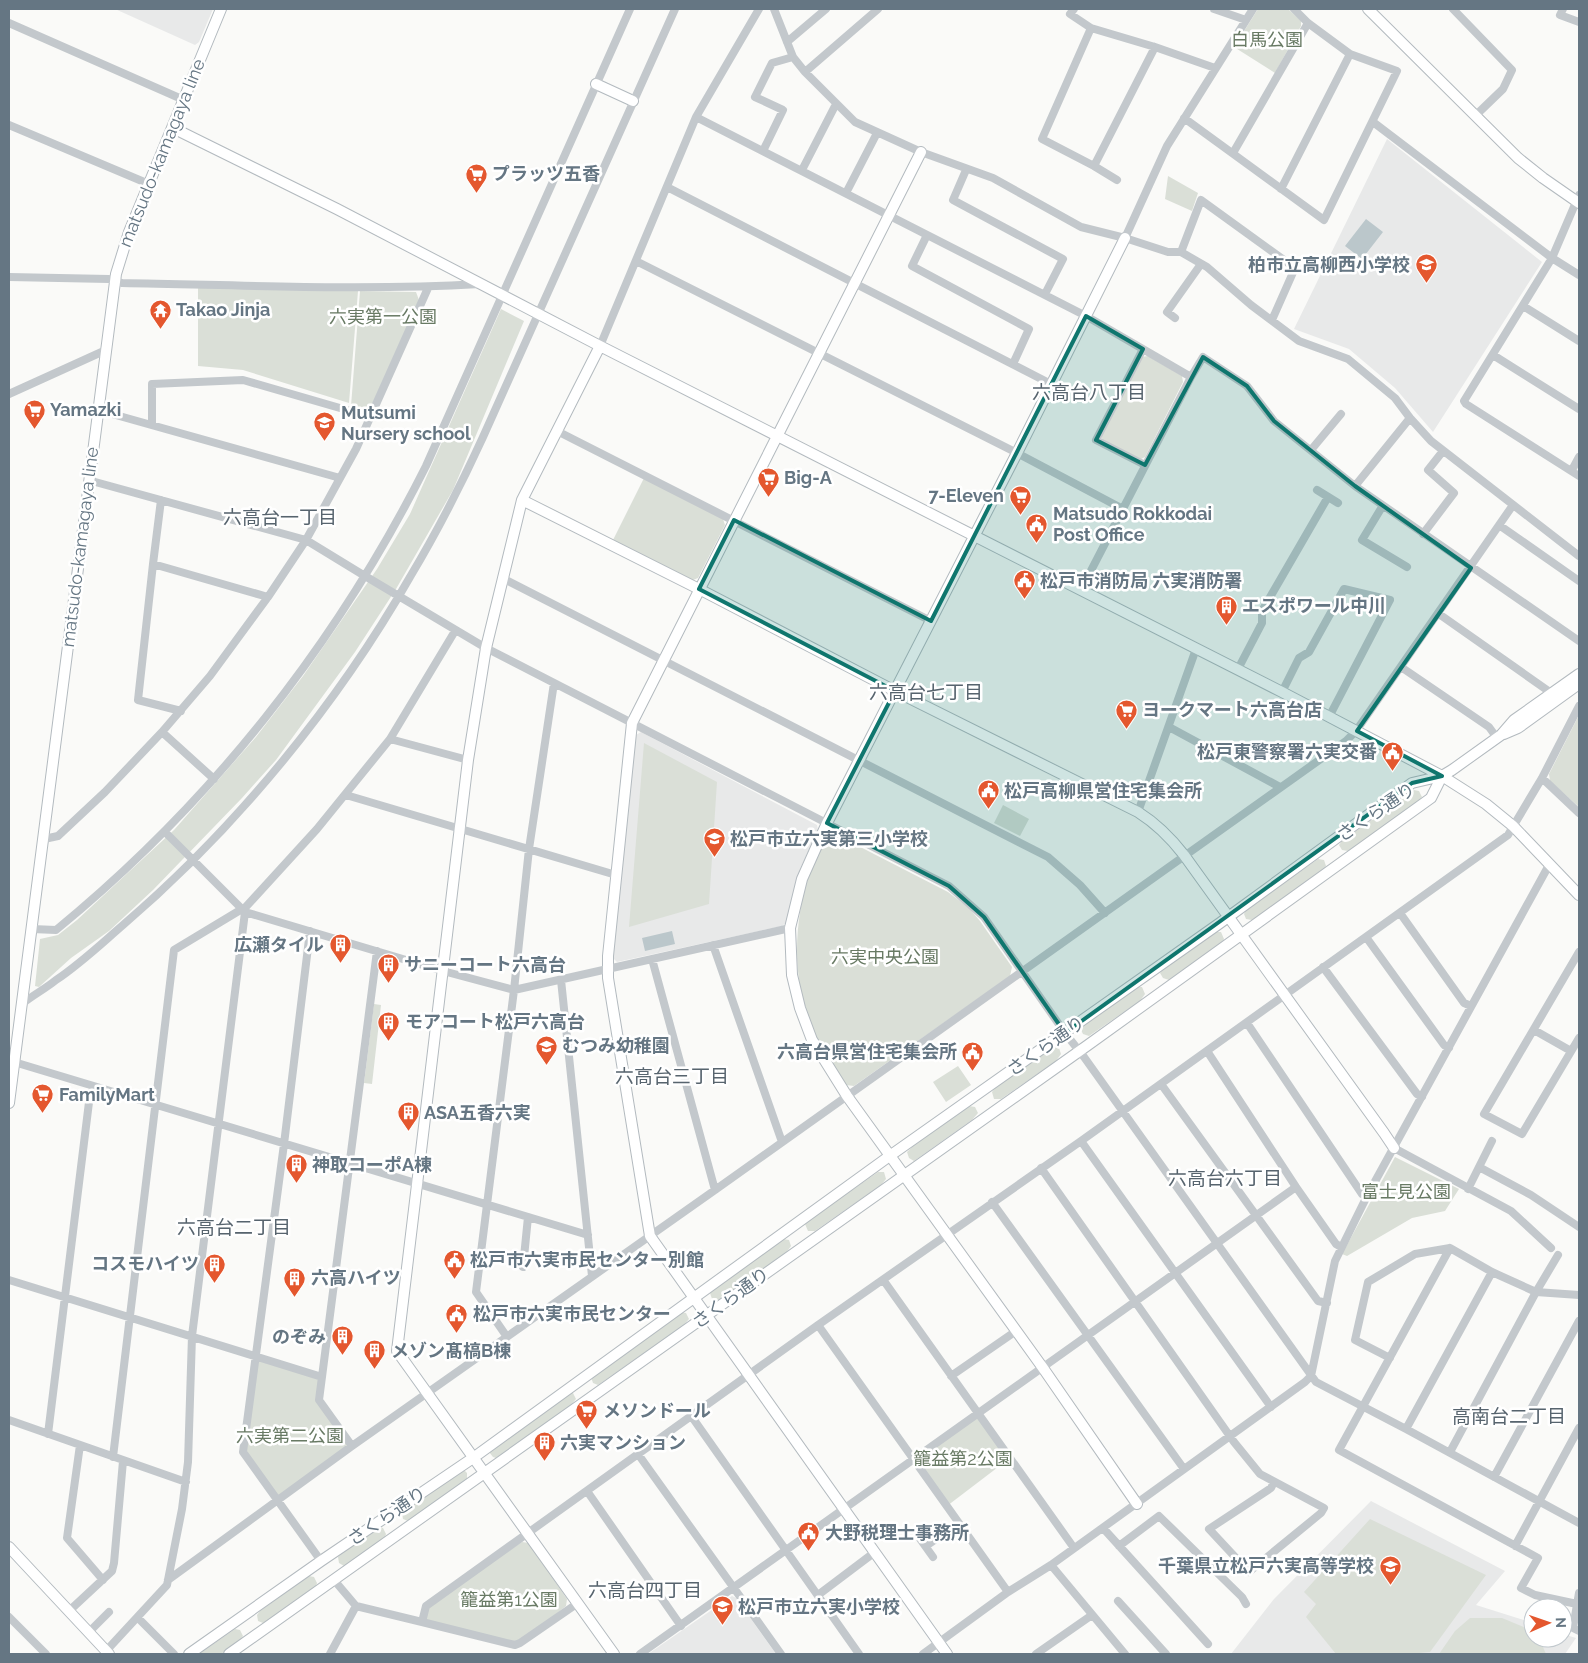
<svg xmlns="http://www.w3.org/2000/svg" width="1588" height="1663" viewBox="0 0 1588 1663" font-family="Raleway,'Noto Sans JP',sans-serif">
<rect width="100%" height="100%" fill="#fafaf8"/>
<path fill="#e8e9e9" d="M 115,9 L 213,9 L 199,42 L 195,45 Z
M 1387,139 L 1542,262 L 1433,432 L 1395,388 L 1349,349 L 1294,329 Z
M 641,732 L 817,825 L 818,830 L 800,869 L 786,923 L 782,926 L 617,962 L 612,957 L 636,735 Z
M 1371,1501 L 1505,1571 L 1476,1605 L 1533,1623 L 1533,1638 L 1563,1638 L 1563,1634 L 1576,1638 L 1565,1654 L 1231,1654 L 1274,1599 Z
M 732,1596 L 736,1598 L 776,1654 L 648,1654 Z"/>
<path fill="#dadfd7" d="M 1258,9 L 1288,9 L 1301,21 L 1301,26 L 1275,73 L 1234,47 Z
M 1168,176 L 1198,193 L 1192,211 L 1165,199 Z
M 198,287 L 358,291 L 349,403 L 243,370 L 198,366 Z
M 360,291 L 416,292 L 419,300 L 371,407 L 365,411 L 351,406 Z
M 501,309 L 524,321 L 453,490 L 396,589 L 355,652 L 276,760 L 242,798 L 153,890 L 109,931 L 71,958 L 39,987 L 35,986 L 40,939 L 58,935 L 77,920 L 174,830 L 256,737 L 303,676 L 377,569 L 410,514 Z
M 1148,356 L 1182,376 L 1183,382 L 1145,457 L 1141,459 L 1103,441 L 1101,435 L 1141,357 Z
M 644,478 L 723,519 L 725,525 L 698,578 L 693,580 L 613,540 Z
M 1579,715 L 1579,807 L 1550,781 L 1549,774 Z
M 644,743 L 717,782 L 709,904 L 629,927 Z
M 1414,790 L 1419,791 L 1422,797 L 1416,804 L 1348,851 L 1342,850 L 1339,845 L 1342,841 Z
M 1003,805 L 1029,819 L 1020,836 L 994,823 Z
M 835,834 L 948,892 L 969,908 L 980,921 L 1012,967 L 1010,976 L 854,1086 L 846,1085 C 837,1070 827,1055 818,1040 C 791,990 792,925 810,872 C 814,860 821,849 826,837 Z
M 1318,859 L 1324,860 L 1326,866 L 1321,873 L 1252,920 L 1246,919 L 1244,914 L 1246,910 Z
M 1216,932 L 1221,932 L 1224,939 L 1223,942 L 1169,980 L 1163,978 L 1160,973 L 1163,969 Z
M 1137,987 L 1142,987 L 1145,994 L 1140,1001 L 1089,1036 L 1083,1034 L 1081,1030 L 1083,1026 Z
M 374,1004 L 381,1005 L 372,1084 L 364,1083 Z
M 1053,1047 L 1059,1048 L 1061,1054 L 1056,1061 L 1001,1099 L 994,1099 L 992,1092 L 995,1088 Z
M 958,1066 L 971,1085 L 946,1102 L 933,1082 Z
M 969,1106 L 975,1107 L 978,1113 L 972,1120 L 914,1161 L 909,1158 L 907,1152 L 912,1147 Z
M 1395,1157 L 1459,1189 L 1445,1211 L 1412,1218 L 1347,1256 L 1342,1254 Z
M 878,1172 L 884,1172 L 886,1179 L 881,1185 L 815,1231 L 808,1231 L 805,1224 L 809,1220 Z
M 783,1239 L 789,1240 L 791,1246 L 786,1253 L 717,1301 L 712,1299 L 710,1293 L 715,1288 Z
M 680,1312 L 686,1313 L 689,1319 L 683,1326 L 598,1385 L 593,1383 L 591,1377 Z
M 256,1356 L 322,1377 L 319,1400 L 352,1446 L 277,1501 L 243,1452 Z
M 571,1392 L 573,1393 L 576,1399 L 570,1406 L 499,1456 L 496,1458 L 493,1457 L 489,1452 Z
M 978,1414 L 1010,1458 L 947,1506 L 914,1460 Z
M 463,1469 L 467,1473 L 467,1479 L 412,1519 L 408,1521 L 403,1519 L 402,1512 Z
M 1370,1519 L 1486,1575 L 1430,1652 L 1419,1653 L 1418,1654 L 1336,1654 L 1306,1617 L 1316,1604 L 1304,1592 Z
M 378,1527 L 383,1528 L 386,1534 L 385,1537 L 348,1564 L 344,1566 L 339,1563 L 338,1557 L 341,1553 Z
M 522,1542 L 529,1543 L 567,1599 L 566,1606 L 520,1643 L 422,1622 L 426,1606 Z
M 309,1576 L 314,1577 L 317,1583 L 316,1586 L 267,1621 L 263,1623 L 258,1621 L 257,1615 L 260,1611 Z
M 1470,1618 L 1502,1618 L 1533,1631 L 1533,1638 L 1539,1638 L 1546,1654 L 1439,1654 L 1455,1631 Z
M 235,1629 L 240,1630 L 243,1636 L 238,1643 L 221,1654 L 199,1654 Z"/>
<path fill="#bbc7cb" d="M 1366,219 L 1383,232 L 1362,259 L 1345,246 Z
M 672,931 L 675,944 L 645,951 L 642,938 Z"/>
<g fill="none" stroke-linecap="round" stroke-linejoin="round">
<defs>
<path id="secondary" d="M 1368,9 L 1518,158 L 1543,178 L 1579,203
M 596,84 L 633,101
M 173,128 L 337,209 L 600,346 L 1282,692 L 1442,776 L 1486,804 L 1513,826 L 1579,895
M 921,152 L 632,723 L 608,956 L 608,978 L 650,1236 L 947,1654
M 1125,238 L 1017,453 L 827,823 L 802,879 L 790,928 L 792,975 L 800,1008 L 812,1040 L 847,1096 L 1043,1368 L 1137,1504
M 600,346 L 522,500 L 486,648 L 468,760 L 397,1351 L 614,1654
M 522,500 L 699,589 L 895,691 L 1138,812 C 1157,824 1170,837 1184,855 L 1384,1133 L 1394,1148
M 1504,734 L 1518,728 L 1579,684
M 9,1103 L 116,274 L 129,232 L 221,9
M 9,1547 L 109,1654
M 189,1654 L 321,1561 L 473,1458 L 891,1155 L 1220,923 L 1412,783 L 1442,776 L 1452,770 L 1501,735 L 1514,720 L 1579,674
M 229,1654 L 1088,1045 L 1431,798 L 1442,776"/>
</defs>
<use href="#secondary" stroke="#b3babf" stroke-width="12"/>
<path stroke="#c3c8cc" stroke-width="8" d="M 774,9 L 793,57 L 805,72 L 855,122 L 921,152 L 993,178 L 1081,227 L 1125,238 L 1168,252 L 1181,252 L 1207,267 L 1251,305 L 1299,341 L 1348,359 L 1395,398 L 1410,418 L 1431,441 L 1579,556
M 1074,9 L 1070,14 L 1091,28 L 1155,47 L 1215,68
M 1214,9 L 1246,20
M 1453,9 L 1512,70 L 1503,89 L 1475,116
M 1563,9 L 1560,15 L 1579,22
M 9,23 L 184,100
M 1091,28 L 1042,139 L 1094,166 L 1155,47
M 787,42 L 826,9
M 805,72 L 878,9
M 696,117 L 1086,316 L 1191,377
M 1184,118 L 1324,220 L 1397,71 L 1350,54 L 1308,23 L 1294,9
M 1373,122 L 1552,258 L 1579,275
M 9,125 L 149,184
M 763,151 L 783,110 L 755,97 L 772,63 L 793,57
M 1233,153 L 1308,23
M 1094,166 L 1117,180
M 802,170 L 836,104
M 966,170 L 953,200 L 1063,259 L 1045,294
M 667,187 L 1051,384
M 1281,189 L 1350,54
M 846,193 L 877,133
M 1579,195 L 1552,258 L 1464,401 L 1466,404 L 1579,476
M 927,235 L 912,266 L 1029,329 L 1013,364
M 1125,238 L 1167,146 L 1253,9
M 1181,252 L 1201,200 L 1295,268 L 1272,320
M 636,261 L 1017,453 L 1123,509
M 9,277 L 109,279 L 122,283 C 241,285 361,291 480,284
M 1523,306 L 1579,341
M 1175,318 L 1167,312 L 1201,264
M 600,346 L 696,117 L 759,9
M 1143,349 L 1096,440 L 1145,465
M 1493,355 L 1579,409
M 9,394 L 106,350
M 98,410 L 340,478
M 152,425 L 152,384 L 243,380 L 371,417
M 557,431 L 931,621
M 1311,450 L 1341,414
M 1572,470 L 1579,457
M 88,480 L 306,540 L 360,573 L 486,648 L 949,886 L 984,917 L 1065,1033 L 1084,1057 L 1316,1382 L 1406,1429 L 1579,1523
M 1355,486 L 1410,418
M 1317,490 L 1338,503
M 1382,507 L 1362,540 L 1407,567
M 1499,525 L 1579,581
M 1423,534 L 1454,493 L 1428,470 L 1443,451
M 153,564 L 161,500
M 502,578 L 1048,857 L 1080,885 L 1105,913
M 1081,590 L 1191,377 L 1203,357 L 1247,386 L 1274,421 L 1355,486 L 1579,641
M 1439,614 L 1547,690 L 1550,695
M 1401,667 L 1489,727 L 1497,738
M 1238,669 L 1262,623 L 1262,611 L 1328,497
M 1282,692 L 1299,658 L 1309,652 L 1344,589 L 1390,600 L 1329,717
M 181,711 L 138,700 L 153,564 L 268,597
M 1169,727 L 1280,787
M 162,732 L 214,779
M 390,739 L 468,760
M 1542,778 L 1579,813
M 346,795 L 616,875
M 1138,812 L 1196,649
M 165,832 L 245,912 L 443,971 L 514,990 L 790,928
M 44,839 L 58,836 L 105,792 L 162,732 L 210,676 L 268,597 L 306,540 L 356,449 L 428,288
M 243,910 L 317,829 L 390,739 L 455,631
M 1400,913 L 1464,1003 L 1471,1006
M 32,929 L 56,930 C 211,803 336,645 426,466 L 630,9
M 310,931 L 284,1144 L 243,1452 L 321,1561
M 1366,937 L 1444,1045 L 1449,1048
M 713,945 L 782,1142
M 1579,952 L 1484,1114 L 1522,1134 L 1579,1038
M 652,959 L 715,1190
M 1323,967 L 1417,1094 L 1422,1097
M 561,980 L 592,1276
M 22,1004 C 33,995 45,989 56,980 C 80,964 101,944 123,925 C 235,829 337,705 410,577 C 437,532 461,485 483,437 L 675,9
M 1247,1023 L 1362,1194 L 1367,1196
M 1534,1030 L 1571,1051
M 1207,1051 L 1296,1187 L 1336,1244 L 1341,1247
M 14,1062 L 588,1235
M 1161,1084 L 1318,1301 L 1327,1303
M 1081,1141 L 1271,1407
M 1394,1148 L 1511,1211 L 1551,1248
M 1479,1167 L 1531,1195 L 1579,1227
M 1041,1168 L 1234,1442 L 1260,1474 L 1324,1508 L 1321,1513 L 1249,1572 L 1209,1529 L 1271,1488 L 1274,1482
M 1468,1189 L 1492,1141
M 992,1202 L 1184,1469
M 1450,1248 L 1339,1450 L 1538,1558 L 1521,1588 L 1535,1595 L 1577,1604
M 523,1267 L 528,1217
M 9,1280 L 322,1377
M 884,1281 L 1074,1548
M 818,1325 L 1008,1592
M 507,1337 L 476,1292 L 514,990 L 529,849 L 554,683
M 1390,1358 L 1355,1340 L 1368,1282 L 1415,1254 L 1450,1248 L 1492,1272 L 1536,1292 L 1579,1295
M 951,1376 L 1016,1331
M 692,1417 L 859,1654
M 9,1420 L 186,1482
M 1406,1429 L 1492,1272
M 48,1434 L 91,1086
M 80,1445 L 67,1538 L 103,1580
M 352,1446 L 319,1400 L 377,951
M 1450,1452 L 1536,1292 L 1558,1255
M 638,1454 L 781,1654
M 113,1457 L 174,950 L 242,909
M 1494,1477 L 1579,1321
M 587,1491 L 681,1626
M 1103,1528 L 1208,1644
M 918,1536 L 933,1557
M 926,1546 L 959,1523
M 1119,1546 L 1159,1516 L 1242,1597 L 1246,1604
M 1515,1546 L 1579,1428
M 1051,1565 L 1125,1654
M 168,1580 L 352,1446 L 715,1190 L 1346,741 L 1356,731 L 1513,505
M 334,1580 L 356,1606 L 422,1622
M 1579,1593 L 1573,1628 L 1579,1631
M 818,1595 L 875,1552
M 1118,1601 L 1166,1654
M 578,1603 L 520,1643 L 515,1645 L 422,1622 L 426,1606 L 818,1325 L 1081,1141 L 1508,835 L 1542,778 L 1579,706
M 69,1611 L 112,1571 L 114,1563 L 123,1461
M 9,1617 L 46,1654
M 138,1618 L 174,1654
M 89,1632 L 109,1612
M 106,1651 L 167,1585 L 182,1509 L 188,1462 L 192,1336 L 245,912
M 330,1654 L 356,1606
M 640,1654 L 1296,1187
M 923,1654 L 1008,1592 L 1051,1565 L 1305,1382 L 1311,1376 L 1335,1261 L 1367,1196 L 1549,865
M 1036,1654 L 1092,1615"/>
<use href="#secondary" stroke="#fff" stroke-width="10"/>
</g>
<path fill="#0f766e" fill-opacity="0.2" stroke="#0f766e" stroke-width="4" stroke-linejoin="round" d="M 1086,316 L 1143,349 L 1096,440 L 1145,465 L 1203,357 L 1247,386 L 1274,421 L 1355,486 L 1471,568 L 1357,731 L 1442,776 L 1412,783 L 1065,1033 L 984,917 L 949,886 L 827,823 L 895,691 L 699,589 L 734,520 L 931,621 Z"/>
<defs>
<symbol id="supermarket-pin" viewBox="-11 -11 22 30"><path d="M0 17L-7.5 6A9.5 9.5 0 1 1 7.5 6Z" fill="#e4572e" stroke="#fff"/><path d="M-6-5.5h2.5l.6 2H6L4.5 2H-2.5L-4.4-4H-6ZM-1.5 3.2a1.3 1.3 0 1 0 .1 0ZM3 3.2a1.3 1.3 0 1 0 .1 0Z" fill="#fff"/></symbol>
<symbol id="school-pin" viewBox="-11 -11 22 30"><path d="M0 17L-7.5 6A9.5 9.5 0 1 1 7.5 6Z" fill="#e4572e" stroke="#fff"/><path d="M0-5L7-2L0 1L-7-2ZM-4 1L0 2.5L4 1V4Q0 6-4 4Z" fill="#fff"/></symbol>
<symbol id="temple-pin" viewBox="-11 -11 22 30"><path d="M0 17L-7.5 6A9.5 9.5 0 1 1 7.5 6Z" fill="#e4572e" stroke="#fff"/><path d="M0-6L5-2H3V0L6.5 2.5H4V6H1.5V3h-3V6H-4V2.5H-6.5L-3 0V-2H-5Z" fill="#fff"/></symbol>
<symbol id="civic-pin" viewBox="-11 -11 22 30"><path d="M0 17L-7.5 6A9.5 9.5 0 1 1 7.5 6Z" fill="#e4572e" stroke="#fff"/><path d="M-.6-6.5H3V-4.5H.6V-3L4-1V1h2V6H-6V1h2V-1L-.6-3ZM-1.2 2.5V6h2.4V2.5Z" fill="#fff"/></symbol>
<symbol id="building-pin" viewBox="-11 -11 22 30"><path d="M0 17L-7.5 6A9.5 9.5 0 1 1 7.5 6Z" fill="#e4572e" stroke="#fff"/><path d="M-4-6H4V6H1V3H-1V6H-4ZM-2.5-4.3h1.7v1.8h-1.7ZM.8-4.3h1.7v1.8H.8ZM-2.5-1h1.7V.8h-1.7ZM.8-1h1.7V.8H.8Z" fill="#fff"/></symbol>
</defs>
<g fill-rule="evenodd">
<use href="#supermarket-pin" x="464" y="162" width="25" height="34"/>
<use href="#school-pin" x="1414" y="252" width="25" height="34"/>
<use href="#temple-pin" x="148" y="298" width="25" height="34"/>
<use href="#supermarket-pin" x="22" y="398" width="25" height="34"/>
<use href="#school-pin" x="312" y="410" width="25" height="34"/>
<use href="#supermarket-pin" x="756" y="466" width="25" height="34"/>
<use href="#supermarket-pin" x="1008" y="484" width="25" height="34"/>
<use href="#civic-pin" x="1024" y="512" width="25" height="34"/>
<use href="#civic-pin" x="1012" y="568" width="25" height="34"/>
<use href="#building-pin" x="1214" y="594" width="25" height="34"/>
<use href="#supermarket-pin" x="1114" y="698" width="25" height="34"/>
<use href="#civic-pin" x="1380" y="740" width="25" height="34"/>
<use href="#civic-pin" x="976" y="778" width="25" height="34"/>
<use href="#school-pin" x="702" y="826" width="25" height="34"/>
<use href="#building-pin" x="328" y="932" width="25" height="34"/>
<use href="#building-pin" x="376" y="952" width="25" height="34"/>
<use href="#building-pin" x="376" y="1010" width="25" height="34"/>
<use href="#school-pin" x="534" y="1034" width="25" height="34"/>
<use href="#civic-pin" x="960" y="1040" width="25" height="34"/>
<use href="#supermarket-pin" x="30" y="1082" width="25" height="34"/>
<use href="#building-pin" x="396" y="1100" width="25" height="34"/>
<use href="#building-pin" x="284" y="1152" width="25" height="34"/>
<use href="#civic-pin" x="442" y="1248" width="25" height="34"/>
<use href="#building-pin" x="202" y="1252" width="25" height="34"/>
<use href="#building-pin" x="282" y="1266" width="25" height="34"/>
<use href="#civic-pin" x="444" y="1302" width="25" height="34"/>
<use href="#building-pin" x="330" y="1324" width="25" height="34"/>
<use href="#building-pin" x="362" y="1338" width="25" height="34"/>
<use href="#supermarket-pin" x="574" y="1398" width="25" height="34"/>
<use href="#building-pin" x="532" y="1430" width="25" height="34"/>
<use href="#civic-pin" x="796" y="1520" width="25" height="34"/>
<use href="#school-pin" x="1378" y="1554" width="25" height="34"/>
<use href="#school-pin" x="710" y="1594" width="25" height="34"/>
</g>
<g text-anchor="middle" stroke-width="5" stroke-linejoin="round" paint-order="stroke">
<g font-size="18" fill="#687a64" stroke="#fff">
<text x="1267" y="46">白馬公園</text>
<text x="383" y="323">六実第一公園</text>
<text x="885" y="963">六実中央公園</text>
<text x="1406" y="1198">富士見公園</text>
<text x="290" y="1442">六実第二公園</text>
<text x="963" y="1465">籠益第2公園</text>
<text x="509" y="1606">籠益第1公園</text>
</g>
<g font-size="18" fill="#657683" stroke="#fff">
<text transform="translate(162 153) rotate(-68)" y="6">matsudo-kamagaya line</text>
<text transform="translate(80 547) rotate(-83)" y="6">matsudo-kamagaya line</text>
<text transform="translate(1376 812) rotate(-34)" y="6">さくら通り</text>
<text transform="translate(1046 1046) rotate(-35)" y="6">さくら通り</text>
<text transform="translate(731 1298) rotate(-36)" y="6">さくら通り</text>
<text transform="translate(387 1516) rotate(-34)" y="6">さくら通り</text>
</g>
<g font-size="18" font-weight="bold" fill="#657683" stroke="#fff" text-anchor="start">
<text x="492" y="180">プラッツ五香</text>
<text x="1410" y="271" text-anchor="end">柏市立高柳西小学校</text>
<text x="176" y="316">Takao Jinja</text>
<text x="50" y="416">Yamazki</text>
<text x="341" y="419">Mutsumi<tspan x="341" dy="21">Nursery school</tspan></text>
<text x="784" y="484">Big-A</text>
<text x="1004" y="502" text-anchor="end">7-Eleven</text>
<text x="1053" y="520">Matsudo Rokkodai<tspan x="1053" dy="21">Post Office</tspan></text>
<text x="1040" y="587">松戸市消防局 六実消防署</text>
<text x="1242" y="612">エスポワール中川</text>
<text x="1142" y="716">ヨークマート六高台店</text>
<text x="1377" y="758" text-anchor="end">松戸東警察署六実交番</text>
<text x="1004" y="797">松戸高柳県営住宅集会所</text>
<text x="730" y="845">松戸市立六実第三小学校</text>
<text x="324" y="951" text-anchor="end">広瀬タイル</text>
<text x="404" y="971">サニーコート六高台</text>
<text x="405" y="1028">モアコート松戸六高台</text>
<text x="562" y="1052">むつみ幼稚園</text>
<text x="957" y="1058" text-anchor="end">六高台県営住宅集会所</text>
<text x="59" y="1101">FamilyMart</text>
<text x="424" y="1119">ASA五香六実</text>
<text x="312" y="1171">神取コーポA棟</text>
<text x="470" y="1266">松戸市六実市民センター別館</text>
<text x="199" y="1270" text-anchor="end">コスモハイツ</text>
<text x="311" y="1284">六高ハイツ</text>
<text x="473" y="1320">松戸市六実市民センター</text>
<text x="326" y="1343" text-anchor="end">のぞみ</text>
<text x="391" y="1357">メゾン髙槁B棟</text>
<text x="603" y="1417">メソンドール</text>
<text x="560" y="1449">六実マンション</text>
<text x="825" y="1539">大野税理士事務所</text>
<text x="1374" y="1572" text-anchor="end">千葉県立松戸六実高等学校</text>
<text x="738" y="1613">松戸市立六実小学校</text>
</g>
<g font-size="19" fill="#57646e" stroke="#fff">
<text x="1089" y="399">六高台八丁目</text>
<text x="280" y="524">六高台一丁目</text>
<text x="926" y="699">六高台七丁目</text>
<text x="672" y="1083">六高台三丁目</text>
<text x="1225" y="1185">六高台六丁目</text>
<text x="234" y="1234">六高台二丁目</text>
<text x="1509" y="1423">高南台二丁目</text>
<text x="645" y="1597">六高台四丁目</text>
</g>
</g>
<rect width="1588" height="1663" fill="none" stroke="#657683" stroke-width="20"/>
<g transform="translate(1548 1623) rotate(88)"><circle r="24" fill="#ffffff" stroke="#c1c8cd"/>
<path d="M0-4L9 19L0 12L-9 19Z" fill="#e4572e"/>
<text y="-8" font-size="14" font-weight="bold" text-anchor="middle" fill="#657683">N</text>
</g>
</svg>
